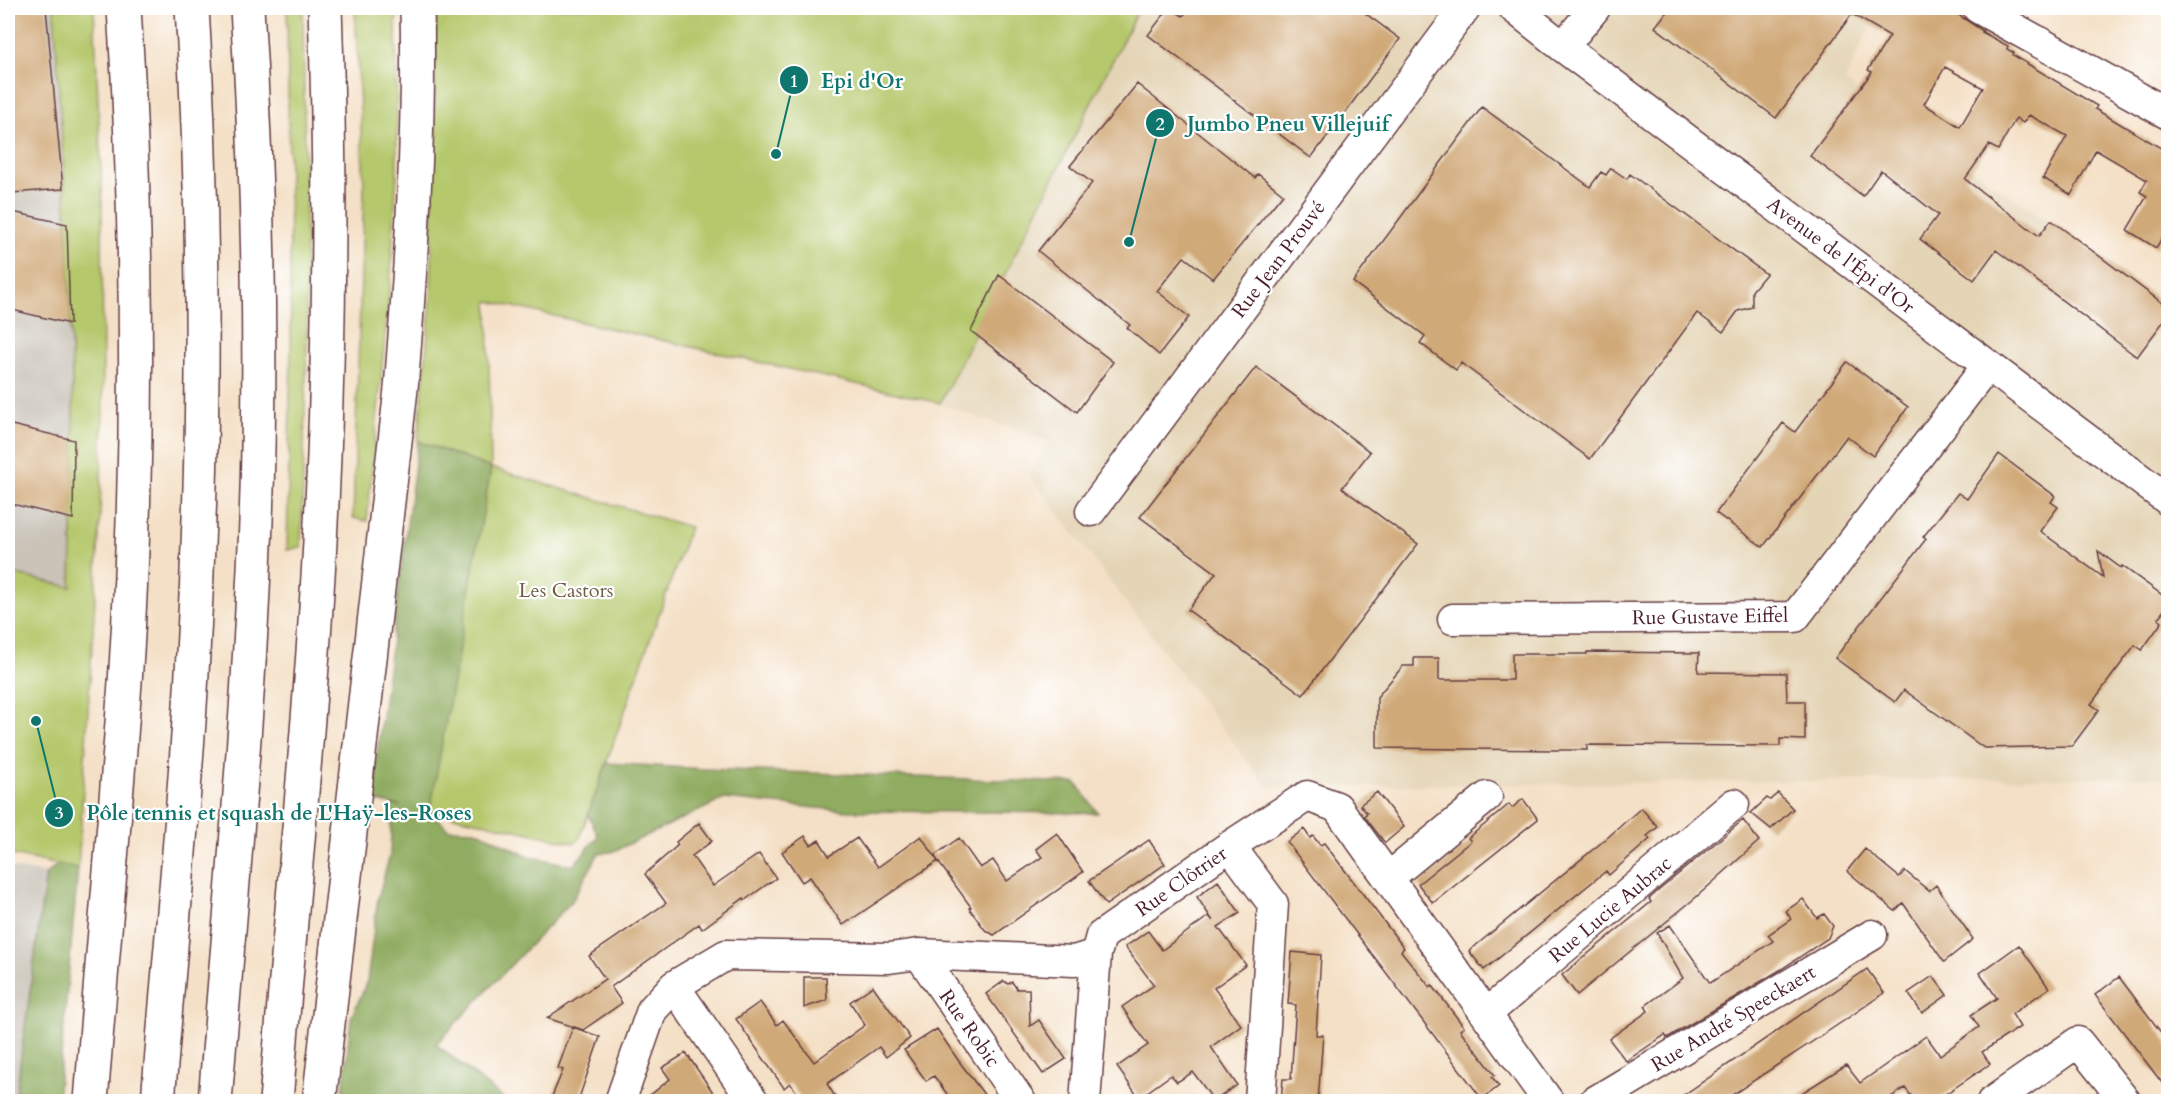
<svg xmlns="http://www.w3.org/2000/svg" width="2176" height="1109" viewBox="0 0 2176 1109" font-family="Cardo,serif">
<rect width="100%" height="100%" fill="#fff"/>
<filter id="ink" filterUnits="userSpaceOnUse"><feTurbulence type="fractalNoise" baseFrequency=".0167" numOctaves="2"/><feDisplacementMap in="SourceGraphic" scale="12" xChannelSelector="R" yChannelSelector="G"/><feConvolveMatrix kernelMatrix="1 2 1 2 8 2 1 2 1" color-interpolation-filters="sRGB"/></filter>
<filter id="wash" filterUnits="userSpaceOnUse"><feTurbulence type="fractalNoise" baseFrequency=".008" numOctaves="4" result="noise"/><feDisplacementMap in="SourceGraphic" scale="24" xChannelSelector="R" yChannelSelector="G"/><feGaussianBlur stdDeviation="1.35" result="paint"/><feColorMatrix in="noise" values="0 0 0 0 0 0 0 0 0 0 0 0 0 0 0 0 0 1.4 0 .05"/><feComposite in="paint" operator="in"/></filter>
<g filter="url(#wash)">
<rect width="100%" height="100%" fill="#f4e0c6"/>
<path fill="#e5d5b7" d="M 1139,8 L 1878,8 L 1845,82 L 2168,304 L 2168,777 L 1267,787 L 1028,474 L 1048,441 L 940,404 Z"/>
<path fill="#c9c3b8" d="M 8,8 L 55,8 L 78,232 L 71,588 L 8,573 Z
M 8,867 L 46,874 L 15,1102 L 8,1101 Z"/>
<path fill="#b5c86c" stroke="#80744c" stroke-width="1.5" d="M 54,8 L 94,8 L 102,191 L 103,411 L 100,520 L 78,869 L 8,854 L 8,573 L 71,587 L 74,440 L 67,224 Z
M 287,8 L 303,8 L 307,344 L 301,547 L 287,550 L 291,349 Z
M 355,8 L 396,8 L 397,173 L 390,286 L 367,521 L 353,518 L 364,187 Z
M 436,8 L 1139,8 L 940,403 L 488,301 L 491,468 L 690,527 L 579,840 L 574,843 L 430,811 L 431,797 L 491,468 L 418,441 L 431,300 Z"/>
<path fill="#90ac60" stroke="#6d6646" stroke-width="1.5" d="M 418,441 L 491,468 L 430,811 L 448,829 L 476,830 L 525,855 L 573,866 L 598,836 L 588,814 L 607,763 L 704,769 L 1076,783 L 1098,813 L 847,811 L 724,799 L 612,852 L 599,853 L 572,901 L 436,1044 L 506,1101 L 342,1101 L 351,1018 L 367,982 L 378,898 L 390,855 L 392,805 L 401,806 L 371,800 Z
M 59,864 L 78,869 L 57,1101 L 15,1101 L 46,874 Z"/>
<g id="blocks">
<path fill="#d0a978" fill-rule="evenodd" d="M 8,8 L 46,8 L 63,189 L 12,193 L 8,146 Z
M 1169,8 L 1183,16 L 1190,8 L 1358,8 L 1400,39 L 1311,158 L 1148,35 Z
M 1670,8 L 1948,8 L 1983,31 L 1982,32 L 2008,46 L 2007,49 L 2014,53 L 2013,55 L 2097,106 L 2095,109 L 2164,150 L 2169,142 L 2169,226 L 2156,248 L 2127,230 L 2147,196 L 2140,192 L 2147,180 L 2096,150 L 2071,195 L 2043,178 L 2067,136 L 2029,115 L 2023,123 L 2016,118 L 1998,150 L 1989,145 L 1965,179 L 2039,236 L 2051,220 L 2169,308 L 2169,314 L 2137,357 L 1996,250 L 1974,280 L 1920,239 L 1938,215 L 1881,170 L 1863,196 L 1810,156 L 1872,72 L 1868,70 L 1890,36 L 1852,14 L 1776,118 L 1655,27 ZM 1945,67 L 1983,88 L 1960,127 L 1924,104 Z
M 1137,84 L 1255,178 L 1258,174 L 1283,194 L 1213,279 L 1184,257 L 1157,291 L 1189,317 L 1159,355 L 1127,328 L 1130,325 L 1038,251 L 1092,183 L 1070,166 Z
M 1482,107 L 1590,187 L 1601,172 L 1606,175 L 1611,168 L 1627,179 L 1630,174 L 1766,274 L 1752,291 L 1752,307 L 1738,311 L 1723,332 L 1697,313 L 1590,459 L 1461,363 L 1456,370 L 1420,343 L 1425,336 L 1353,282 Z
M 8,211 L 67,224 L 70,324 L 8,309 Z
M 999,275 L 1113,362 L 1077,412 L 971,331 Z
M 1847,362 L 1908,407 L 1873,456 L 1847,436 L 1763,547 L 1716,513 L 1783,423 L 1795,432 Z
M 1256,367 L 1370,452 L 1342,488 L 1418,544 L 1303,695 L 1188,610 L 1216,573 L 1140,517 Z
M 8,424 L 74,440 L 73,519 L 8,503 Z
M 1999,454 L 2055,496 L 2051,502 L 2058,507 L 2040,531 L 2103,577 L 2098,551 L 2121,568 L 2122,566 L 2169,600 L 2169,604 L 2158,618 L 2162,622 L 2142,650 L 2135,645 L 2091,704 L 2099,710 L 2072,746 L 1984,748 L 1904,690 L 1895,702 L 1835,658 L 1926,539 L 1923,537 L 1958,493 L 1967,499 Z
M 1587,652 L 1699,653 L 1698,672 L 1786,673 L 1787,701 L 1805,701 L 1805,740 L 1780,739 L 1780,746 L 1587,745 L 1587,750 L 1552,750 L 1377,748 L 1377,697 L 1403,666 L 1414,666 L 1414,658 L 1439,658 L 1439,680 L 1512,680 L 1512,654 L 1587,654 Z
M 1377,792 L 1404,827 L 1385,843 L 1364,816 L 1367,813 L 1360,805 Z
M 1778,793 L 1793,809 L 1771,829 L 1751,813 L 1767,798 L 1770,800 Z
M 1523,799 L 1538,819 L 1433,903 L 1418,884 L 1471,841 L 1468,838 L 1494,817 L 1509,804 L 1512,808 Z
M 1641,808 L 1658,827 L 1647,836 L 1650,839 L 1609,875 L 1606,871 L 1484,970 L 1469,951 L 1607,838 Z
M 1743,820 L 1759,841 L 1694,899 L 1577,995 L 1562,975 L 1651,902 L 1649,899 L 1658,891 Z
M 699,823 L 712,841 L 692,856 L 713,886 L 759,854 L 776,878 L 745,900 L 744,898 L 702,929 L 699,924 L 611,987 L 622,1003 L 583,1030 L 547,1018 L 605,979 L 589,956 L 666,903 L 645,874 L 678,845 L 676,842 Z
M 1304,829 L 1310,838 L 1313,836 L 1320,845 L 1324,843 L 1404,948 L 1401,951 L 1430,987 L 1432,985 L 1439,994 L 1464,1027 L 1460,1030 L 1495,1075 L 1492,1077 L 1499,1086 L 1482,1099 L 1287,842 Z
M 1057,833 L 1083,872 L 994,935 L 985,930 L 969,908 L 971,907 L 934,856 L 959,838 L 980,868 L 993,860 L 1007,881 L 1042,857 L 1036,849 Z
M 805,836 L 811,845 L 819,840 L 829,856 L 857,838 L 878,867 L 921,836 L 938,861 L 843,925 L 810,877 L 802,882 L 782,852 Z
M 1149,840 L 1165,864 L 1106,905 L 1089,881 Z
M 1865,849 L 1899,877 L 1905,871 L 1929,891 L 1936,885 L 1973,939 L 1944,962 L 1903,903 L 1895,911 L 1847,871 Z
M 1218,881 L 1240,913 L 1218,927 L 1246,965 L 1214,988 L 1241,1025 L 1211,1047 L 1237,1085 L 1214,1101 L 1193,1072 L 1177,1082 L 1171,1075 L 1139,1098 L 1117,1067 L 1148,1045 L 1122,1007 L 1154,985 L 1125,947 L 1148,931 L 1162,950 L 1209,916 L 1213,921 L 1197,897 Z
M 1803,899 L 1817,918 L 1824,914 L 1833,926 L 1828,938 L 1780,970 L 1667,1038 L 1665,1035 L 1626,1061 L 1609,1039 L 1648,1011 L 1645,1006 L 1683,978 L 1657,933 L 1670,925 L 1710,983 L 1773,941 L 1768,935 L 1791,919 L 1786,911 Z
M 2019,945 L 2049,988 L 2012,1014 L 2020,1027 L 1982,1052 L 1990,1064 L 1935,1101 L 1915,1101 L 1905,1088 L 1885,1101 L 1789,1101 L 1846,1065 L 1860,1083 L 1926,1036 L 1940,1055 L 1979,1027 L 1971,1015 L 1997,998 L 1980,973 Z
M 1292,952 L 1321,955 L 1316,1035 L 1323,1035 L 1318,1101 L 1281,1101 L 1283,1079 L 1291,1079 L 1296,1005 L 1288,1004 Z
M 1867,969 L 1884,993 L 1845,1020 L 1723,1101 L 1675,1101 Z
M 1933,976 L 1947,995 L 1922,1013 L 1908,993 Z
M 804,977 L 826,977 L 827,1000 L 804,1008 Z
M 2119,977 L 2169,1043 L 2169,1092 L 2095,995 Z
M 1004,981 L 1008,984 L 1012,982 L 1017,989 L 1029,989 L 1030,1026 L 1039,1020 L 1066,1059 L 1043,1074 L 986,994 Z
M 873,986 L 910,1038 L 886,1057 L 879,1047 L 827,1084 L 838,1101 L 803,1101 L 790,1083 L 784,1088 L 736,1019 L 760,1002 L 777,1025 L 783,1020 L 814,1062 L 865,1025 L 850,1002 Z
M 573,1027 L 600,1037 L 578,1101 L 550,1101 L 563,1070 L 558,1068 Z
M 937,1029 L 958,1060 L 989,1101 L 952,1101 L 934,1076 L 926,1081 L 904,1050 Z
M 686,1053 L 719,1101 L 643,1101 L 670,1079 L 662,1068 Z"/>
</g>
</g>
<g filter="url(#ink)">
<use href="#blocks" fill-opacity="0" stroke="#643c42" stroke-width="1.5"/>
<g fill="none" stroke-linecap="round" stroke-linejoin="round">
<defs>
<path id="minor" d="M 1514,8 L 1563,47 L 2168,500
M 1978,8 L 2168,114
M 1563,47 L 1595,8
M 1091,511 L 1465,8
M 1453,619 L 1795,617 L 1988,365
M 1230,846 L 1273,904 L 1260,1102
M 1388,878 L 1487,797
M 919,954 L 1021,1102
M 674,986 L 754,1102
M 1486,1014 L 1734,804
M 620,1102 L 652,1010 L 674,986 L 726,955 L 889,958 L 919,954 L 1074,961 L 1096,954 L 1101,936 L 1230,846 L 1307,796 L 1337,807 L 1549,1102
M 1085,1102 L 1096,954
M 1594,1102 L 1872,935
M 1992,1102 L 2078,1042 L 2126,1102"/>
<path id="highway" d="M 91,1102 C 102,957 116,813 126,668 C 140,449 138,227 124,8
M 158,1102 C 169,959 184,816 192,673 C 205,452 206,229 192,8
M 215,1102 C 229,924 246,747 254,569 C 263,382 259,194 247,8
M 276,1102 C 292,895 314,688 323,481 C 330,323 331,165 325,8
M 319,1102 L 401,389 C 411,263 420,135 417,8"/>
</defs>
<use href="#minor" stroke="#643c42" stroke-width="33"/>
<use href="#highway" stroke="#643c42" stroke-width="36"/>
<use href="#minor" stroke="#fff" stroke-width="30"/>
<use href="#highway" stroke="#fff" stroke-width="33"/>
</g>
</g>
<g text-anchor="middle" stroke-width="4.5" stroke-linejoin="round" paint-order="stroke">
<g font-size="20" fill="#4a1f2b" stroke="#fff">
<text transform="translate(1841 255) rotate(37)" y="7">Avenue de l'Épi d'Or</text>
<text transform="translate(1278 259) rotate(-53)" y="7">Rue Jean Prouvé</text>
<text transform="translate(1710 616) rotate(-1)" y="7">Rue Gustave Eiffel</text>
<text transform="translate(1181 881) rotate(-35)" y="7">Rue Clôtrier</text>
<text transform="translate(1610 909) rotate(-40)" y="7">Rue Lucie Aubrac</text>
<text transform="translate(1733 1018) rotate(-31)" y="7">Rue André Speeckaert</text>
<text transform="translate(970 1028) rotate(55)" y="7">Rue Robic</text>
</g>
<g font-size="20" fill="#6f5a42" stroke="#fff">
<text x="566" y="597">Les Castors</text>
</g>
</g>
<path fill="none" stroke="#0f766e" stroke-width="2" d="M776 154L794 80M1129 242L1160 123M36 721L59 813"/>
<g fill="#0f766e" stroke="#fff" stroke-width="2">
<circle cx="776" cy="154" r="6"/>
<circle cx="1129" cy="242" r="6"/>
<circle cx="36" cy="721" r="6"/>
<circle cx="794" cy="80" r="15"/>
<circle cx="1160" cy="123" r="15"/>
<circle cx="59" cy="813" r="15"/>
</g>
<g font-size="18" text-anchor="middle" font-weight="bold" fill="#fff">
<text x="794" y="87">1</text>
<text x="1160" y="130">2</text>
<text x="59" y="819">3</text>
</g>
<g font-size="21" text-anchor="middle" font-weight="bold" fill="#0f766e" stroke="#fff" stroke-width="4.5" stroke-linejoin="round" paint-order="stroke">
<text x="862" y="88">Epi d'Or</text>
<text x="1288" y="131">Jumbo Pneu Villejuif</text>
<text x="279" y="820">Pôle tennis et squash de L'Haÿ-les-Roses</text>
</g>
<rect width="2176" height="1109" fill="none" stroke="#fff" stroke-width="30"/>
</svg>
